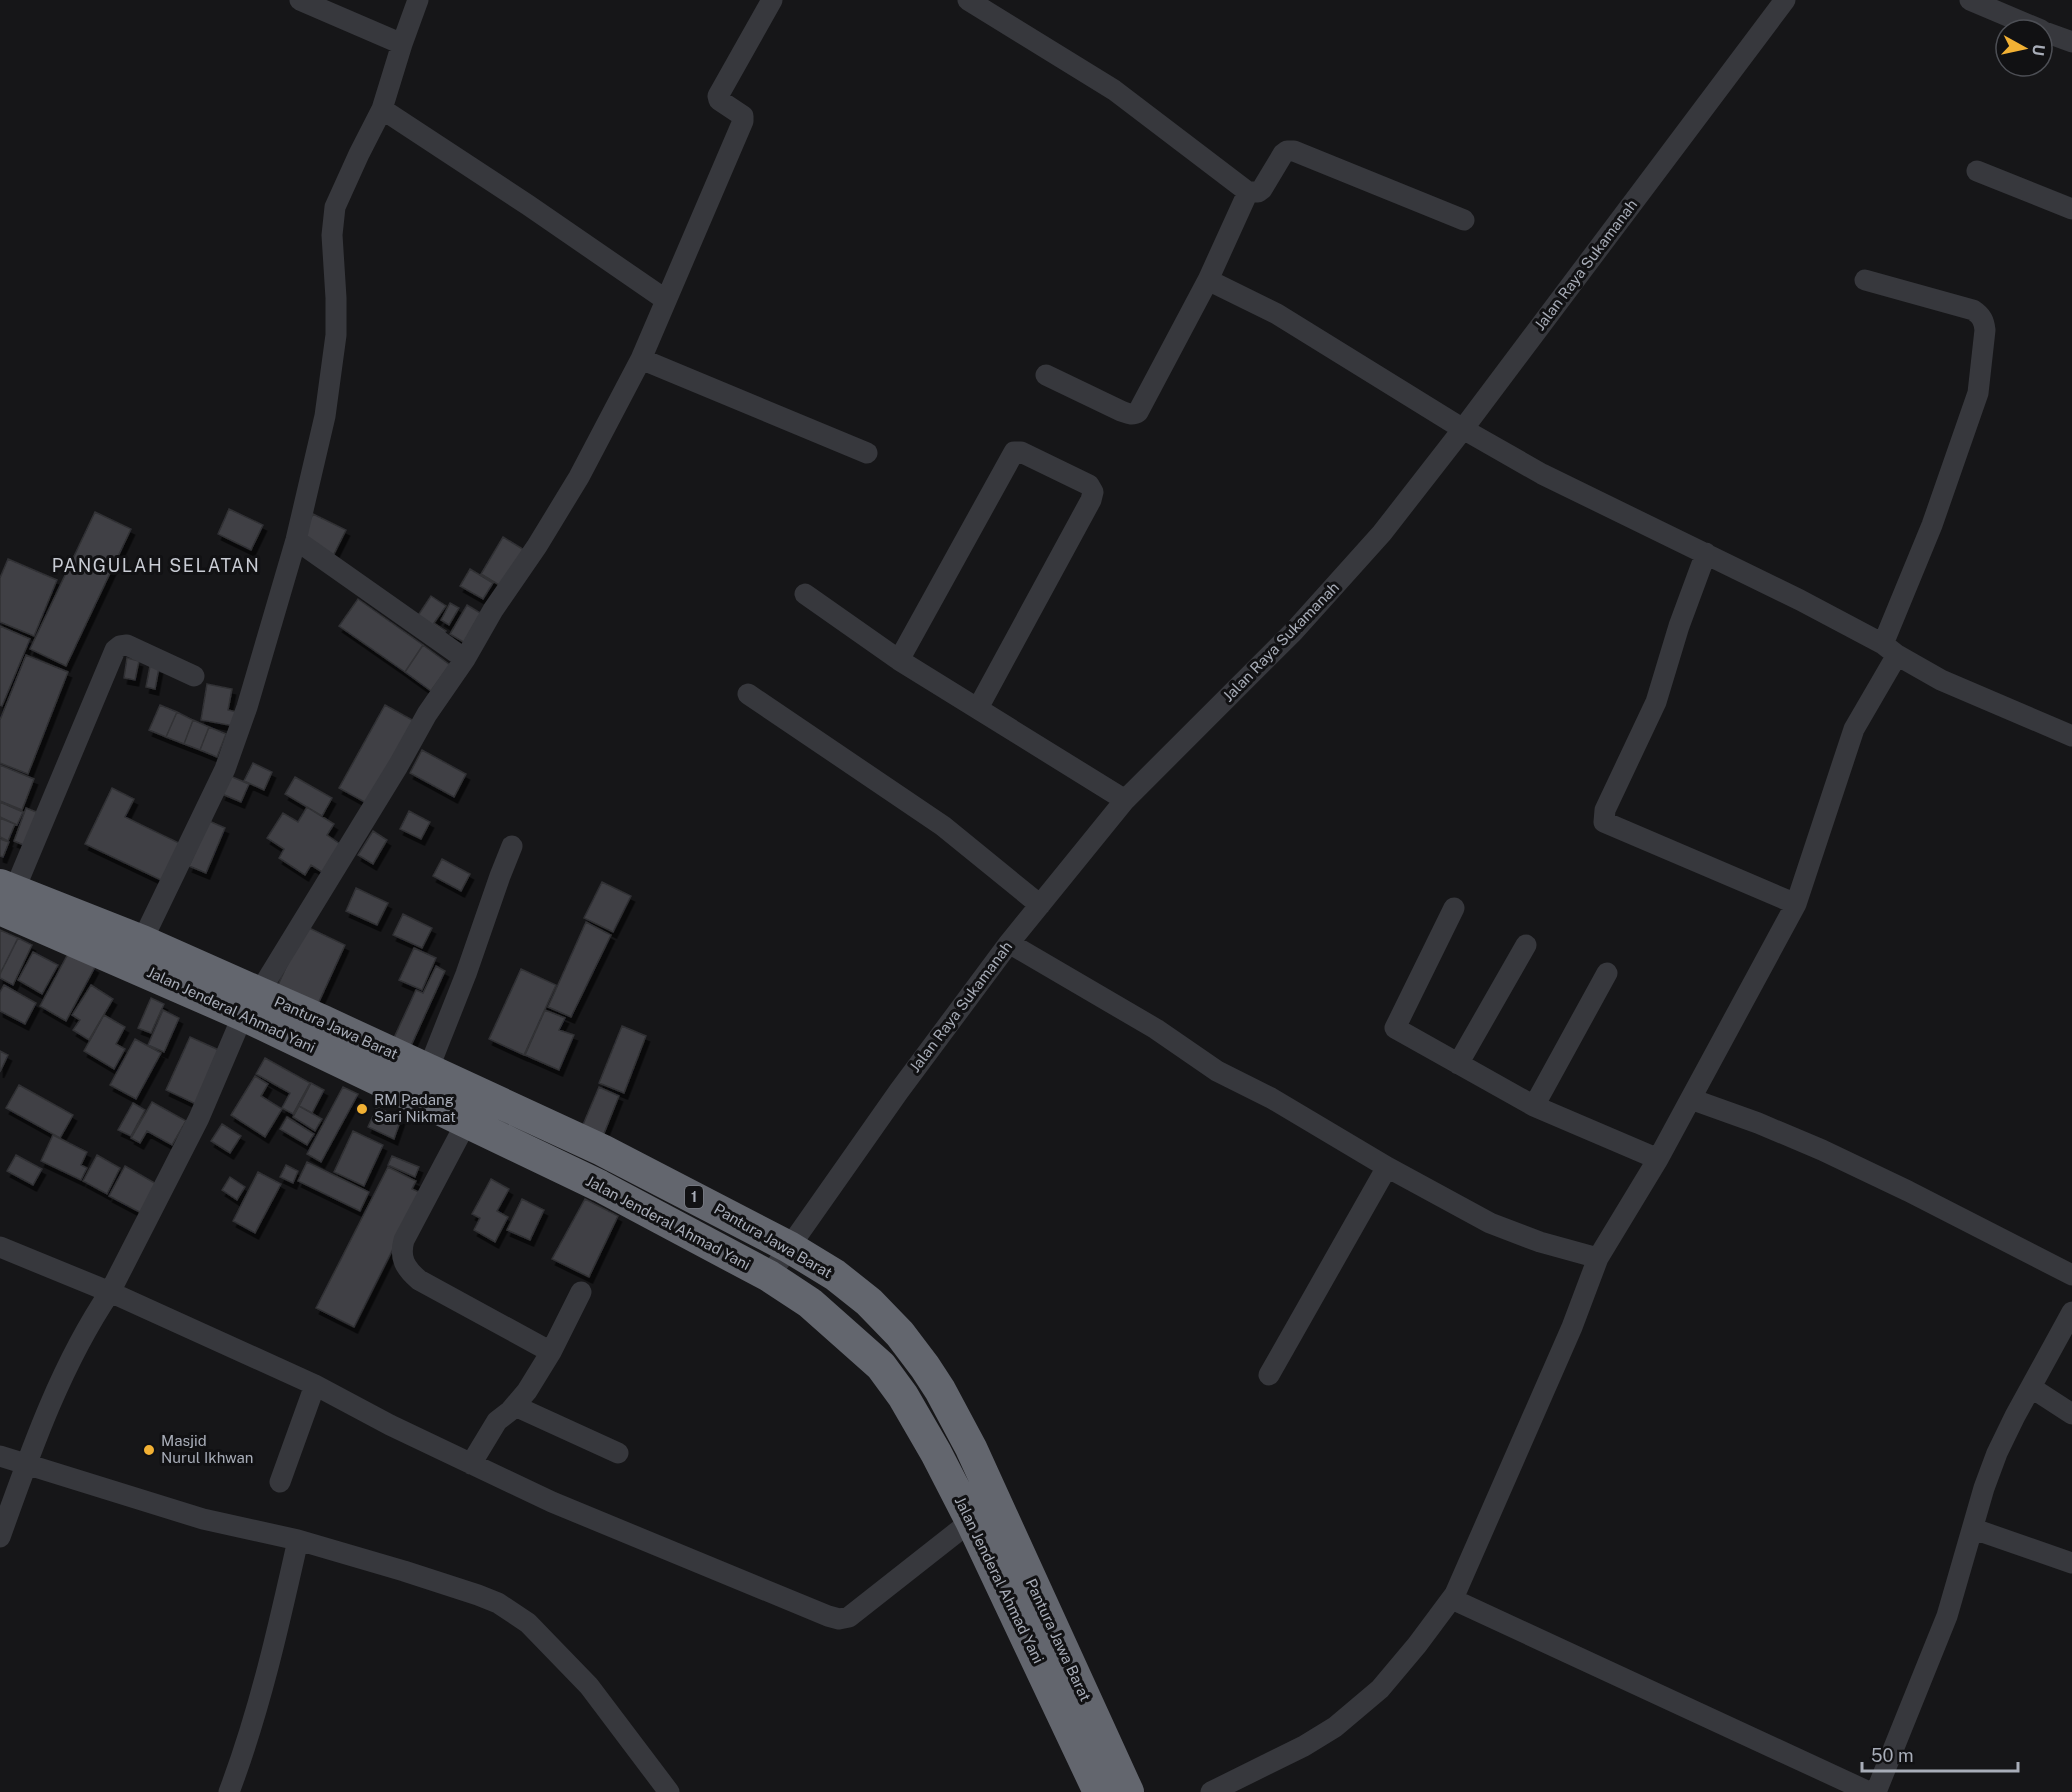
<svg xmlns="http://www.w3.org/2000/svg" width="2072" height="1792" viewBox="0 0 2072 1792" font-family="'Public Sans',sans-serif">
<defs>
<filter id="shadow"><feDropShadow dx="3.5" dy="6" stdDeviation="0" flood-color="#0009"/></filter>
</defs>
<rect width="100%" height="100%" fill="#161618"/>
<path fill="#404145" stroke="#303034" stroke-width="1.5" filter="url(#shadow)" d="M 229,509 L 263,525 L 251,550 L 218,534 Z
M 95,512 L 131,529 L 66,666 L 30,649 Z
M 313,514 L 346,530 L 332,558 L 300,541 Z
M 503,537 L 526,551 L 504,588 L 481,574 Z
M 8,559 L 57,580 L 34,636 L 0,622 L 0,578 Z
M 470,569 L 493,583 L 483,599 L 460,586 Z
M 431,596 L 446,606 L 434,623 L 446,631 L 441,638 L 415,620 Z
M 358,599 L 423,645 L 405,672 L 339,626 Z
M 450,603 L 459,608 L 449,625 L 441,620 Z
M 467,605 L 487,617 L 470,646 L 450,634 Z
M 0,626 L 30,639 L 2,706 L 0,705 Z
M 423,645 L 450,665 L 431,691 L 405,672 Z
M 26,655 L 68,672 L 28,774 L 0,763 L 0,720 Z
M 127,658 L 139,661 L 135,680 L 124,678 Z
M 150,666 L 159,668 L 155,689 L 146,687 Z
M 207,684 L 232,689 L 228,710 L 237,712 L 234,726 L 201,720 Z
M 160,705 L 177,712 L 166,737 L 149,730 Z
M 385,705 L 416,722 L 370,805 L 339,788 Z
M 177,712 L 193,720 L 184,744 L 166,737 Z
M 193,720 L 209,727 L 200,750 L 184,744 Z
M 209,727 L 226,734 L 217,757 L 200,750 Z
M 422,750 L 466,774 L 454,797 L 410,773 Z
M 253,763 L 272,772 L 264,790 L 244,781 Z
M 0,765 L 34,779 L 22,810 L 0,801 Z
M 230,776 L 249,784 L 241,802 L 222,794 Z
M 295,777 L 332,798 L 322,816 L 285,794 Z
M 112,788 L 134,799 L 125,817 L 181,844 L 163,881 L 85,844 Z
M 0,802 L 23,812 L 17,825 L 0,817 Z
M 307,807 L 334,824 L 327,835 L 343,846 L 325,874 L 311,865 L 305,875 L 279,858 L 284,849 L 267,838 L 283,813 L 298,822 Z
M 26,808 L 39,813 L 26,846 L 14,841 Z
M 409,811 L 430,822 L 421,839 L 400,829 Z
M 0,818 L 15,824 L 8,841 L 0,837 Z
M 209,821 L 225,828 L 206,873 L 189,866 Z
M 373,831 L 387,840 L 373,864 L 358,855 Z
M 0,839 L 9,842 L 3,857 L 0,856 Z
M 442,859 L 470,874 L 461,891 L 433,876 Z
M 602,882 L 631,896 L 613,932 L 584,918 Z
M 356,888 L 388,903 L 377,925 L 346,911 Z
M 403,914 L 432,928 L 422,948 L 393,935 Z
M 586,922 L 611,935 L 571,1017 L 548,1007 Z
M 305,926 L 345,945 L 318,1004 L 278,985 Z
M 0,930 L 18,938 L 0,974 Z
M 18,938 L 32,945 L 13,985 L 0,978 L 0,974 Z
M 414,948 L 436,958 L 422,990 L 399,980 Z
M 33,952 L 58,965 L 42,994 L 18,980 Z
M 69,952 L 95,967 L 66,1021 L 40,1006 Z
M 436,966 L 445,971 L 410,1048 L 393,1040 L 416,990 L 423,993 Z
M 521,969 L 556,985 L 524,1055 L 489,1039 Z
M 4,985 L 36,1003 L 25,1024 L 0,1011 L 0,992 Z
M 91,985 L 113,999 L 89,1040 L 73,1030 L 80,1020 L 72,1015 Z
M 151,998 L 164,1004 L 151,1033 L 138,1028 Z
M 163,1010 L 179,1018 L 164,1052 L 148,1045 Z
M 545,1010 L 565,1018 L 559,1030 L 574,1035 L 559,1070 L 525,1055 Z
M 104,1015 L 125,1027 L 116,1044 L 125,1049 L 114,1069 L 84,1051 Z
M 622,1026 L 646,1036 L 624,1093 L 599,1083 Z
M 190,1037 L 221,1051 L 198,1105 L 166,1090 Z
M 135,1039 L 161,1053 L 136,1099 L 110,1085 Z
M 0,1051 L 8,1055 L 0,1072 Z
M 265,1058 L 310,1083 L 293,1114 L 282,1108 L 290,1093 L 256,1074 Z
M 255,1076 L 268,1084 L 261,1096 L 282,1109 L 265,1137 L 231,1115 Z
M 311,1083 L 324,1090 L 312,1113 L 299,1106 Z
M 19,1085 L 73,1115 L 60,1138 L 6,1108 Z
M 343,1087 L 358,1094 L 321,1162 L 307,1154 Z
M 599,1087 L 619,1096 L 603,1136 L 582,1127 Z
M 152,1102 L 186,1121 L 172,1145 L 147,1131 L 140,1143 L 131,1138 Z
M 133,1103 L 145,1110 L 131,1136 L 118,1130 Z
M 299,1106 L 322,1119 L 315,1131 L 293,1117 Z
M 377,1107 L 401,1119 L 394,1139 L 368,1127 Z
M 287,1117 L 314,1134 L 307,1145 L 280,1129 Z
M 222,1124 L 241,1136 L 230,1153 L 211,1141 Z
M 353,1131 L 383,1145 L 364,1186 L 334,1172 Z
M 53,1135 L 87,1152 L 81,1165 L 87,1168 L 81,1180 L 41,1161 Z
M 16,1155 L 42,1169 L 33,1185 L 7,1171 Z
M 97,1155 L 120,1168 L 107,1194 L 83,1181 Z
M 392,1156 L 419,1167 L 415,1177 L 388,1165 Z
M 307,1162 L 369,1192 L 360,1211 L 298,1181 Z
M 286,1165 L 298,1171 L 293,1183 L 280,1177 Z
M 125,1166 L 160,1186 L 145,1215 L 109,1196 Z
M 388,1167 L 416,1181 L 412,1189 L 421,1193 L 354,1327 L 316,1308 Z
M 258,1172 L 281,1184 L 255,1233 L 233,1221 Z
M 230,1177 L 245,1187 L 237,1200 L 222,1190 Z
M 491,1179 L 509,1189 L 497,1211 L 508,1217 L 495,1242 L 474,1230 L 480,1218 L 472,1214 Z
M 522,1199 L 544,1210 L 530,1240 L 507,1230 Z
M 585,1199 L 618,1216 L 589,1277 L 552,1259 Z"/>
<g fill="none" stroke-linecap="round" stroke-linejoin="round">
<path stroke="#37383d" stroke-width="21" d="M 300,0 L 402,44
M 968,0 L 1114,90 L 1248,192 L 1208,280 L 1277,314 L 1463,429 L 1542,474 L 1800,600 L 1883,644 L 1897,655 L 1941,680 L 2072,736
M 1970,0 L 2041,30
M 2042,31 L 2072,42
M 382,109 L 528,205 L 666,300
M 1977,171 L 2072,209
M 1248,192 L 1258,192 L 1262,189 L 1283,154 L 1287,151 L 1294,151 L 1464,220
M 1865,280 L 1973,310 C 1982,316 1984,321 1985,330 L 1978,393 L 1932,525 L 1883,644
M 641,359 L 867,453
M 1046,375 L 1121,411 C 1127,413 1132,416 1138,412 L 1208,280
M 296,540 L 465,659
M 1706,553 L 1679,626 L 1656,702 L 1605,810 L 1604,822 L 1796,904
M 805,594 L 899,660 L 1125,800
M 899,660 L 1014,452 L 1021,452 L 1089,485 L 1093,492 L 1091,500 L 978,708
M 748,694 L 943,826 L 1040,905
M 14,891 L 115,650 L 120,646 L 127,645 L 194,676
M 1454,908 L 1395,1028 L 1534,1106 L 1658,1159
M 142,941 L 225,769 L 247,707 L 296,540 L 325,416 L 336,335 L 336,298 L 332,235 L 335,207 L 359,154 L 382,109 L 402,44 L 418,0
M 1009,943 L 1156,1029 L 1217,1071 L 1271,1098 L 1387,1167 L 1490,1223 L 1540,1242 L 1598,1258
M 259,993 L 398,766 L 427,714 L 465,659 L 493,610 L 537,546 L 579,477 L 641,359 L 743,121 L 743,116 L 719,100 L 718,96 L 772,0
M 1458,1064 L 1526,945
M 428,1070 L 466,974 L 500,876 L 512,846
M 1691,1099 L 1758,1123 L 1822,1150 L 1908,1191 L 2072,1275
M 1534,1106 L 1607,973
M 466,1123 L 404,1240 C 399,1258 405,1268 419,1280 L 551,1352
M 0,1247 L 110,1292 L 315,1385 L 390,1425 L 552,1502 L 828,1616 L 839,1619 L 849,1617 L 971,1521
M 769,1276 L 899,1091 L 1009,943 L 1125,800 L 1294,631 L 1382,533 L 1463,429 L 1785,0
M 1269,1375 L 1387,1167
M 2032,1388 L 2072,1414
M 515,1406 L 618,1453
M 0,1456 L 203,1519 L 298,1540 L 404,1571 L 478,1595 L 498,1603 L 528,1623 L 589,1686 L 669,1792
M 471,1464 L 497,1421 L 510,1411 L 527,1391 L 551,1352 L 581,1292
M 280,1482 L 315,1385
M 1974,1529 L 2072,1563
M 0,1537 C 30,1453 60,1366 110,1292 L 199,1118 L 243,1015
M 1452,1599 L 1869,1792
M 229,1792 C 260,1710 279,1625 298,1540
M 1211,1792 L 1304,1746 L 1335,1727 L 1380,1689 L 1417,1645 L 1455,1594 L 1572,1327 L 1598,1258 L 1658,1159 L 1796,904 L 1854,729 L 1897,655
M 1876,1792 L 1947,1616 L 1984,1488 L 1997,1453 L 2015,1416 L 2072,1312"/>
<path stroke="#63666e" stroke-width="32" d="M 0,885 L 142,941 L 323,1021 L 602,1150 L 789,1247 L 835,1275 L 869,1302 L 900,1334 L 925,1367 L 940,1390 L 971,1448 L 1128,1792
M 0,909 L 243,1015 L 600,1186 L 769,1276 L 810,1303 L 881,1366 L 903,1396 L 936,1453 L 971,1521 L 1099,1792"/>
</g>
<g fill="#f2b134" stroke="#111113" stroke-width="2">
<circle cx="362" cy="1109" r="6"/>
<circle cx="149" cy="1450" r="6"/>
</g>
<g text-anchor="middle" stroke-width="6" stroke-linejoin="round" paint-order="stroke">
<rect fill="#111113" stroke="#7b7e86" stroke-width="1.5" x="685" y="1186" width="18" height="22" rx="4.5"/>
<g font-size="14" font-weight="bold" fill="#a8adb8">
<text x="694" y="1202">1</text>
</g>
<g font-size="15" fill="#a8adb8" stroke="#111113">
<text transform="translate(1586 265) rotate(-53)" y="5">Jalan Raya Sukamanah</text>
<text transform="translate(1281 642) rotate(-46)" y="5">Jalan Raya Sukamanah</text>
<text transform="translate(961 1007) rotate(-53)" y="5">Jalan Raya Sukamanah</text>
<text transform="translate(231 1010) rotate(25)" y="5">Jalan Jenderal Ahmad Yani</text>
<text transform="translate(336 1028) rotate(24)" y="5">Pantura Jawa Barat</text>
<text transform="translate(668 1223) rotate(28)" y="5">Jalan Jenderal Ahmad Yani</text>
<text transform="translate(773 1241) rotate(30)" y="5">Pantura Jawa Barat</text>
<text transform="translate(999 1580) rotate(64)" y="5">Jalan Jenderal Ahmad Yani</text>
<text transform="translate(1058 1640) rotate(65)" y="5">Pantura Jawa Barat</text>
</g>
<g font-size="15" fill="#a8adb8" stroke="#111113" text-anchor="start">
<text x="374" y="1105">RM Padang<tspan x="374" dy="17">Sari Nikmat</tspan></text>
<text x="161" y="1446">Masjid<tspan x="161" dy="17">Nurul Ikhwan</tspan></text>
</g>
<g font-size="18" letter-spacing="1.5" fill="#c9ccd4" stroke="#111113">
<text x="156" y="572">PANGULAH SELATAN</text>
</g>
</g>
<g transform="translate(2024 48) rotate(98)"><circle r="28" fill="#111113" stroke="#4d4f55" stroke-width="1.5"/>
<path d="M0-4.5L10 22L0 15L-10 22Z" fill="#f2b134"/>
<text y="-9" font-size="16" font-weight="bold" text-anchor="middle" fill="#a8adb8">U</text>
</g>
<path d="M1862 1762v9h156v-9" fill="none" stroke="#a8adb8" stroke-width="3"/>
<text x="1871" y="1762" font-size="18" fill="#a8adb8" stroke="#111113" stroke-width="4.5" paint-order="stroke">50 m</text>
</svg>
